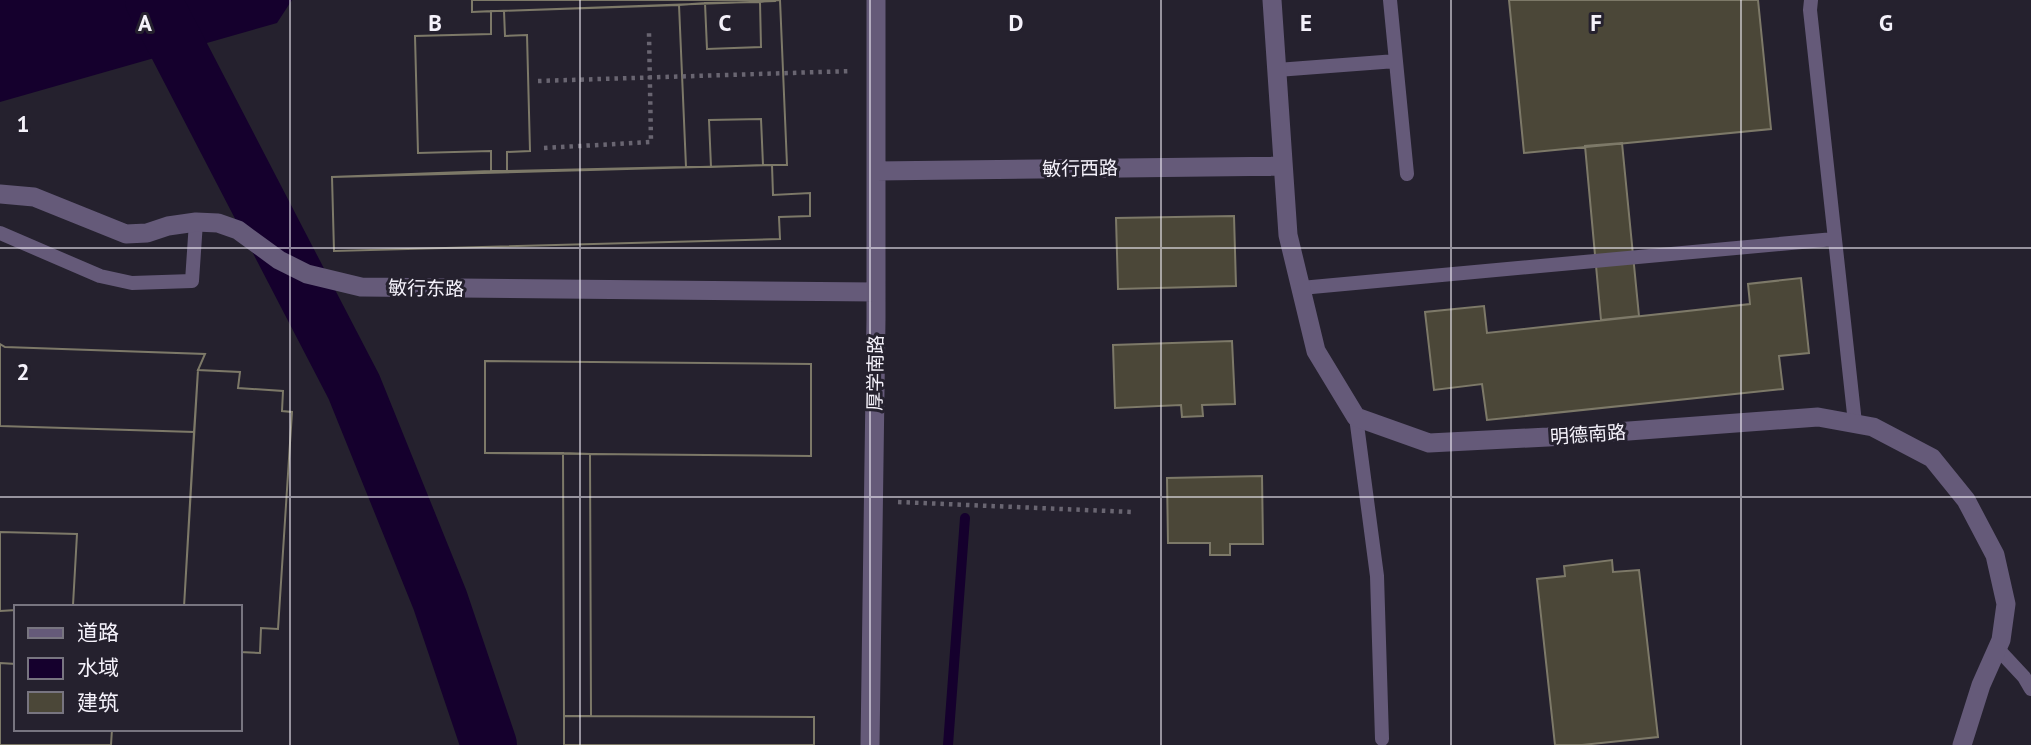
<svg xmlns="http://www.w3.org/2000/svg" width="2031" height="745" viewBox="0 0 2031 745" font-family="'PT Sans','Noto Sans SC',sans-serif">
<rect width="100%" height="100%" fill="#25212e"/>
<path fill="#15002d" d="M 0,0 L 292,0 L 277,23 L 0,102 Z"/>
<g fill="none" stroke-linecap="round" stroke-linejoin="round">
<path stroke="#15002d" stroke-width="10" d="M 948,745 L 965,518"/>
<path stroke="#15002d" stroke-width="56" d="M 153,0 L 354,387 L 440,600 L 489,745"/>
</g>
<path fill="#4b4738" stroke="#7d7968" stroke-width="2" fill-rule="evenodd" d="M 472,0 L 780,0 L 787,165 L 772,165 L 773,195 L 810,193 L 810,216 L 779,217 L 780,239 L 334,251 L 332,177 L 491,171 L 491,151 L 418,153 L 415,36 L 491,34 L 491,11 L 472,12 ZM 760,2 L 761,47 L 707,49 L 705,3 ZM 679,5 L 686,167 L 507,171 L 507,152 L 530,151 L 527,35 L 505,36 L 504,11 ZM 761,119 L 763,165 L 711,167 L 709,120 Z
M 472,0 L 775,0 L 775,1 L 472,12 Z
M 780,0 L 787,165 L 763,165 L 761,119 L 709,120 L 711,167 L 686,167 L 679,5 L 705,3 L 707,49 L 761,47 L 760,2 Z
M 1509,0 L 1758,0 L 1771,129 L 1524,153 Z
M 491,11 L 504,11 L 505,36 L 527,35 L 530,151 L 507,152 L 507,171 L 491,171 L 491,151 L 418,153 L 415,36 L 491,34 Z
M 1622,143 L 1639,316 L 1601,320 L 1585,146 Z
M 772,165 L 773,195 L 810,193 L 810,216 L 779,217 L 780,239 L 334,251 L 332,177 Z
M 1234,216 L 1236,286 L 1118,289 L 1116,218 Z
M 1801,278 L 1809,353 L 1779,356 L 1783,389 L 1487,420 L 1482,384 L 1434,390 L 1425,312 L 1484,306 L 1487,333 L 1750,304 L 1748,284 Z
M 1232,341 L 1235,404 L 1202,405 L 1203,416 L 1182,417 L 1181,405 L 1115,408 L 1113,345 Z
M 0,344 L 5,347 L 205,354 L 198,370 L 240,372 L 238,388 L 283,391 L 282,411 L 292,412 L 278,629 L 261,628 L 260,653 L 240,652 L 240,607 L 184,607 L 194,432 L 0,426 Z
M 0,344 L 5,347 L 205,354 L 198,370 L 194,432 L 0,426 Z
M 485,361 L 811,364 L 811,456 L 590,454 L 591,716 L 564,716 L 563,453 L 485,453 Z
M 485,361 L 811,364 L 811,456 L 485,453 Z
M 198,370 L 240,372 L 238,388 L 283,391 L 282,411 L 292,412 L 278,629 L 261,628 L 260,653 L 240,652 L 240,607 L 184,607 Z
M 563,453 L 590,454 L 591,716 L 564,716 Z
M 1262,476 L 1263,544 L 1230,544 L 1230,555 L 1210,555 L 1210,543 L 1168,543 L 1167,478 Z
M 0,532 L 77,534 L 73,605 L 109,607 L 16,607 L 16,610 L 0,611 Z
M 0,532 L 77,534 L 73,605 L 16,607 L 16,610 L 0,611 Z
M 1612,560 L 1613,572 L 1639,570 L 1658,737 L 1582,745 L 1555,745 L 1537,579 L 1565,576 L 1564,566 Z
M 0,663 L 16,664 L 16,729 L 112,729 L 111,745 L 0,745 Z
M 0,663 L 16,664 L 16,729 L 112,729 L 111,745 L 0,745 Z
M 564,716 L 814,717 L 814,745 L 564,745 Z
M 564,716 L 814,717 L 814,745 L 564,745 Z"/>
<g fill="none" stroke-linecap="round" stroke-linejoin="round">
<path stroke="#696571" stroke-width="4.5" stroke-dasharray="3.5 5" stroke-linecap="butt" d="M 538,81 L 852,71
M 544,148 L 651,142 L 649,33
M 898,502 L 1132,512"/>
<path stroke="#655a79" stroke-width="14" d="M 1390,0 L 1407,174
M 1811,0 L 1810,10 L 1855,423
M 1277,70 L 1396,61
M 0,233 L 100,276 L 132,283 L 192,281 L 196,222
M 1301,288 L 1834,239
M 1356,417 L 1377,576 L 1382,739
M 1997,648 L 2024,677 L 2031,689"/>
<path stroke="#655a79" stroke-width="19" d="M 1272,0 L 1288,235 L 1316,351 L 1356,417 L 1429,443 L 1548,437 L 1818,417 L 1873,427 L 1932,458 L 1966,500 L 1995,555 L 2006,604 L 2001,640 L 1981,685 L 1962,745
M 876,171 L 1283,166
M 0,194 L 34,197 L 126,234 L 147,233 L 168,226 L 196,222 L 218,223 L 238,230 L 279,260 L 307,274 L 361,287 L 876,292
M 870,745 L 876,319 L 876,0"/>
</g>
<path fill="none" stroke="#f5f2fb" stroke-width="2" stroke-opacity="0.55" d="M 290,0 L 290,745M 580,0 L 580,745M 870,0 L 870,745M 1161,0 L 1161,745M 1451,0 L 1451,745M 1741,0 L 1741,745M 0,248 L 2031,248M 0,497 L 2031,497"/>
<g text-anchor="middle" stroke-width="6" stroke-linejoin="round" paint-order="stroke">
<g font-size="19" fill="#f5f2fb" stroke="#25212e">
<text transform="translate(1080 168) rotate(-1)" y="7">敏行西路</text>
<text transform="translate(426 288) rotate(1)" y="7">敏行东路</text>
<text transform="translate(875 373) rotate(-89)" y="7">厚学南路</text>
<text transform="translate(1588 434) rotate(-4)" y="7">明德南路</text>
</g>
</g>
<g font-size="23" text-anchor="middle" font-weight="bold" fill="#f5f2fb" stroke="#25212e" stroke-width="6" stroke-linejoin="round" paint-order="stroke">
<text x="145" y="31">A</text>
<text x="435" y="31">B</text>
<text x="725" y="31">C</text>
<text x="1016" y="31">D</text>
<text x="1306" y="31">E</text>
<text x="1596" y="31">F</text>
<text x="1886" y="31">G</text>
<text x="23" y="132">1</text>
<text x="23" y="380">2</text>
</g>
<rect x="14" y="605" width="228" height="126" fill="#25212e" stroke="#787580" stroke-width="2"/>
<rect x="28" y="628" width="35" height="10" fill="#655a79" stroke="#787580" stroke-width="2"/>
<text x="77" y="640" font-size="21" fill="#f5f2fb">道路</text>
<rect x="28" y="658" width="35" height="21" fill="#15002d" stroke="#787580" stroke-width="2"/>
<text x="77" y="675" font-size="21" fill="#f5f2fb">水域</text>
<rect x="28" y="692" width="35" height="21" fill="#4b4738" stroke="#787580" stroke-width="2"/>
<text x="77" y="710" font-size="21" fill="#f5f2fb">建筑</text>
</svg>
